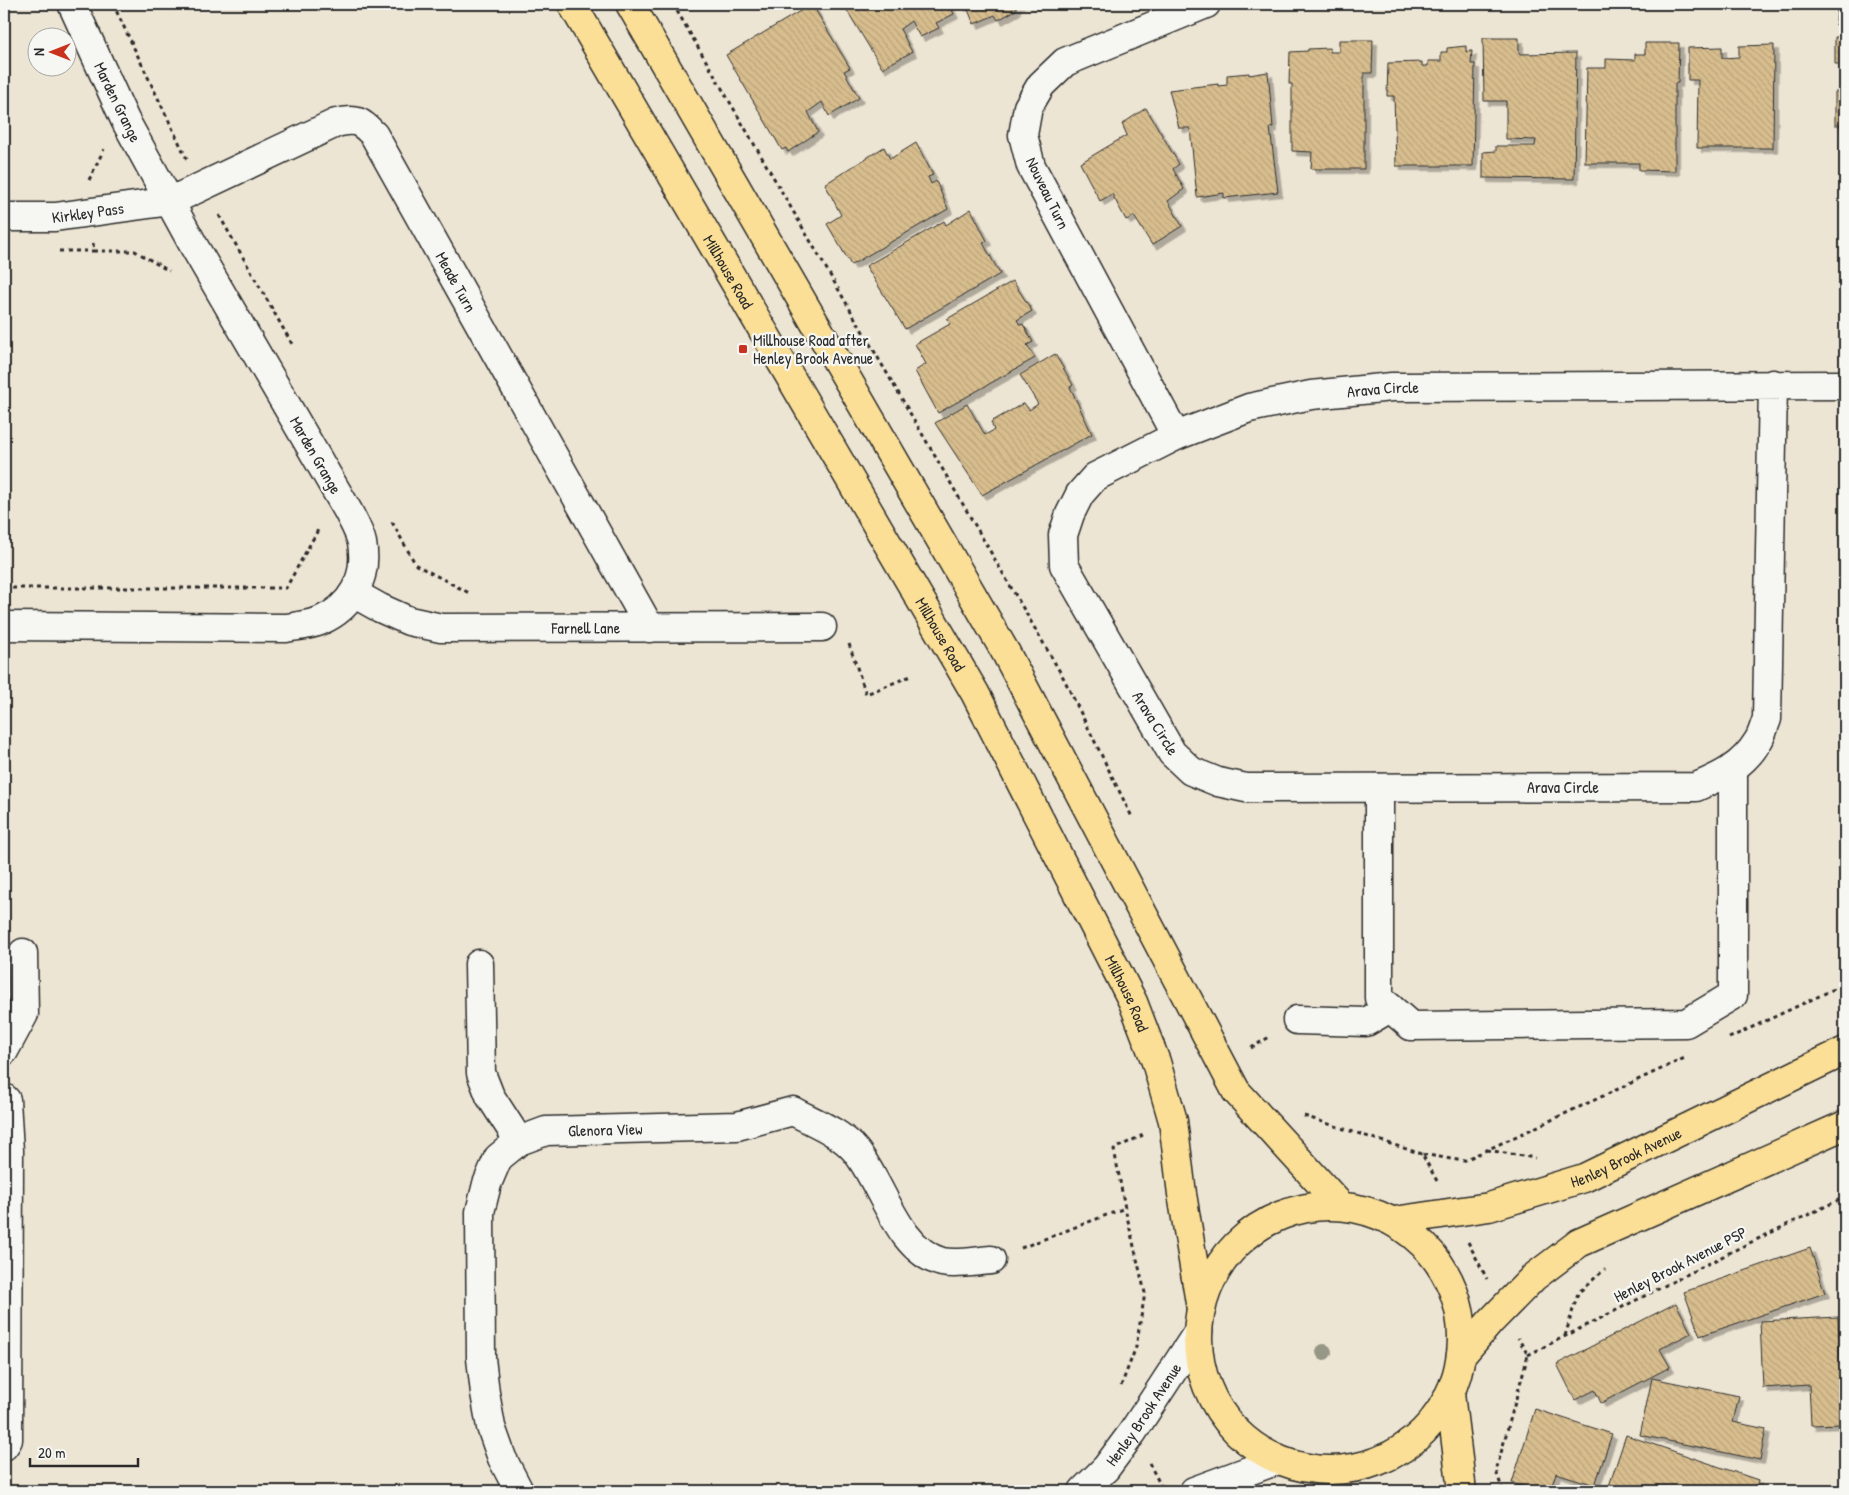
<svg xmlns="http://www.w3.org/2000/svg" width="1849" height="1495" viewBox="0 0 1849 1495" font-family="'Patrick Hand',sans-serif">
<defs>
<pattern id="building-back-hatch" width="6" height="6" patternUnits="userSpaceOnUse" patternTransform="scale(1.25)"><rect width="6" height="6" fill="#d8be8e"/><path d="M-1 5l2 2M0 0l6 6M5-1l2 2" fill="none" stroke="#baa37b"/></pattern>
<filter id="shadow"><feDropShadow dx="4.5" dy="4.5" stdDeviation="0" flood-color="#0004"/></filter>
</defs>
<rect width="100%" height="100%" fill="#ede5d4"/>
<filter id="ink" filterUnits="userSpaceOnUse"><feTurbulence type="fractalNoise" baseFrequency=".02" numOctaves="2"/><feDisplacementMap in="SourceGraphic" scale="10" xChannelSelector="R" yChannelSelector="G"/><feConvolveMatrix kernelMatrix="1 2 1 2 8 2 1 2 1" color-interpolation-filters="sRGB"/></filter>
<g filter="url(#ink)">
<path fill="url(#building-back-hatch)" stroke="#2b2b2b" filter="url(#shadow)" d="M 812,4 L 850,68 L 844,71 L 859,98 L 829,116 L 822,102 L 808,112 L 818,132 L 788,152 L 786,148 L 782,150 L 726,55 Z
M 843,4 L 949,4 L 954,14 L 936,23 L 939,28 L 920,37 L 911,21 L 900,29 L 912,52 L 882,68 Z
M 960,4 L 1020,4 L 1016,6 L 1016,10 L 998,20 L 995,15 L 974,24 L 966,5 L 961,7 Z
M 1837,4 L 1845,4 L 1845,25 L 1836,25 Z
M 1835,37 L 1845,37 L 1845,70 L 1843,70 L 1843,64 L 1835,64 Z
M 1483,38 L 1519,38 L 1519,54 L 1576,53 L 1574,179 L 1483,178 L 1483,152 L 1496,151 L 1496,146 L 1535,146 L 1536,140 L 1506,139 L 1506,101 L 1484,101 Z
M 1339,40 L 1373,40 L 1372,73 L 1364,73 L 1364,169 L 1311,169 L 1312,152 L 1292,151 L 1292,84 L 1289,84 L 1290,52 L 1308,51 L 1308,49 L 1330,48 L 1330,52 L 1339,52 Z
M 1645,43 L 1679,43 L 1678,83 L 1675,83 L 1675,171 L 1639,170 L 1639,163 L 1585,163 L 1587,68 L 1606,68 L 1606,59 L 1635,60 L 1635,54 L 1645,54 Z
M 1774,45 L 1773,148 L 1697,148 L 1698,80 L 1688,80 L 1688,48 L 1722,47 L 1722,58 L 1739,57 L 1739,46 Z
M 1466,46 L 1466,52 L 1472,51 L 1471,64 L 1475,64 L 1473,166 L 1396,166 L 1394,96 L 1387,96 L 1388,63 L 1422,62 L 1422,66 L 1428,66 L 1428,61 L 1441,61 L 1441,52 L 1447,52 L 1447,48 Z
M 1268,72 L 1273,127 L 1270,128 L 1278,192 L 1224,198 L 1224,193 L 1197,197 L 1190,128 L 1179,128 L 1169,90 L 1218,84 L 1218,86 L 1227,85 L 1227,75 L 1249,73 L 1249,75 Z
M 1835,92 L 1845,92 L 1845,125 L 1835,125 Z
M 1146,108 L 1179,164 L 1173,169 L 1184,189 L 1168,201 L 1182,226 L 1152,245 L 1134,216 L 1126,220 L 1112,194 L 1100,201 L 1080,163 L 1127,135 L 1122,124 Z
M 916,143 L 933,175 L 928,177 L 931,184 L 936,181 L 948,209 L 851,265 L 827,224 L 841,215 L 825,184 L 884,147 L 890,159 Z
M 971,209 L 987,241 L 983,243 L 1000,274 L 905,329 L 866,266 L 944,221 L 946,225 Z
M 1013,281 L 1032,311 L 1017,320 L 1020,325 L 1023,324 L 1033,342 L 1027,345 L 1035,358 L 938,413 L 915,371 L 926,364 L 915,344 L 950,324 L 947,319 Z
M 1055,354 L 1073,385 L 1070,387 L 1092,434 L 982,495 L 935,423 L 967,404 L 985,435 L 994,430 L 991,422 L 1024,403 L 1029,410 L 1038,404 L 1020,375 Z
M 1810,1248 L 1825,1293 L 1700,1336 L 1684,1292 Z
M 1676,1303 L 1691,1333 L 1660,1349 L 1670,1367 L 1601,1403 L 1595,1390 L 1575,1400 L 1557,1364 Z
M 1838,1317 L 1843,1424 L 1811,1425 L 1809,1385 L 1763,1388 L 1760,1321 Z
M 1652,1378 L 1739,1396 L 1733,1422 L 1766,1429 L 1760,1460 L 1640,1435 Z
M 1535,1409 L 1612,1434 L 1595,1485 L 1556,1473 L 1550,1491 L 1537,1491 L 1512,1483 Z
M 1626,1435 L 1758,1480 L 1755,1491 L 1625,1491 L 1609,1486 Z"/>
<g fill="none" stroke-linecap="round" stroke-linejoin="round">
<defs>
<g id="minor">
<path id="s1" d="M 4,217 L 55,217 L 171,201 L 336,123 C 356,118 361,121 374,135 L 650,628"/>
<path id="s2" d="M 1773,384 L 1767,719 C 1764,726 1762,735 1758,741 C 1743,766 1722,776 1696,787 L 1246,788 L 1218,782 L 1191,771 L 1172,753 L 1064,565 L 1063,535 L 1070,514 L 1080,494 L 1095,477 L 1176,436 L 1249,408 L 1311,395 L 1392,387 L 1845,385"/>
<path d="M 1176,436 L 1031,166 L 1023,135 L 1028,107 L 1041,85 L 1065,62 L 1206,4"/>
<path id="s3" d="M 355,594 L 380,608 L 409,621 L 441,628 L 822,627"/>
<path d="M 4,626 L 286,628 C 297,626 310,625 320,621 C 352,607 368,578 362,543 C 360,533 353,521 348,511 L 195,248 L 125,120 L 72,4"/>
<path d="M 1379,788 L 1379,998 L 1411,1026 L 1686,1023 L 1733,995 L 1733,768"/>
<path d="M 479,964 L 481,1073 L 490,1096 L 519,1141"/>
<path d="M 1297,1020 L 1366,1022 L 1390,1008"/>
<path d="M 4,1051 L 24,1014 L 23,953"/>
<path d="M 4,1098 L 6,1100 L 9,1151 L 8,1440 L 4,1446"/>
<path id="s4" d="M 519,1491 L 502,1458 L 491,1427 L 485,1393 L 481,1358 L 480,1212 L 487,1184 L 498,1158 L 519,1141 L 546,1131 L 737,1126 L 793,1111 C 813,1122 840,1132 855,1150 C 882,1182 897,1250 942,1262 C 957,1265 976,1261 991,1260"/>
<path id="s5" d="M 1083,1491 L 1106,1468 L 1132,1433 L 1198,1332"/>
<path d="M 1194,1491 L 1278,1460"/>
</g>
<g id="major">
<path id="s6" d="M 572,4 L 975,693 L 1133,1002 L 1156,1062 L 1173,1121 L 1182,1194 L 1201,1309"/>
<path d="M 630,4 L 1006,653 L 1236,1091 L 1340,1205"/>
<circle cx="1330" cy="1338" r="132"/>
<path id="s7" d="M 1394,1221 L 1489,1207 L 1584,1178 L 1845,1051"/>
<path d="M 1461,1356 L 1490,1322 L 1534,1277 L 1579,1243 L 1845,1125"/>
<path d="M 1450,1394 L 1462,1491"/>
</g>
</defs>
<use href="#minor" stroke="#2b2b2b" stroke-width="31"/>
<use href="#major" stroke="#2b2b2b" stroke-width="31"/>
<path stroke="#2b2b2b" stroke-width="3" stroke-dasharray="4 4" stroke-linecap="butt" d="M 113,4 L 187,159
M 673,4 L 1063,677 L 1132,817
M 89,180 L 104,149
M 219,215 L 292,344
M 93,243 L 94,251 L 135,251 L 169,271
M 59,251 L 94,251
M 392,522 L 416,565 L 471,594
M 4,588 L 286,588 L 319,528
M 849,644 L 866,694 L 913,675
M 1729,1038 L 1845,984
M 1251,1048 L 1271,1036
M 1304,1116 L 1422,1154
M 1487,1150 L 1535,1158
M 1437,1181 L 1422,1154 L 1463,1161 L 1687,1057
M 1468,1242 L 1487,1279
M 1021,1248 L 1125,1208 L 1114,1149 L 1143,1135
M 1565,1336 L 1578,1293 L 1605,1269
M 1528,1355 L 1741,1247 L 1845,1197
M 1121,1386 L 1136,1347 L 1145,1293 L 1125,1208
M 1149,1463 L 1161,1486
M 1503,1491 L 1496,1471 L 1528,1355 L 1518,1338"/>
<use href="#minor" stroke="#f6f6f2" stroke-width="28"/>
<use href="#major" stroke="#fbdf96" stroke-width="28"/>
</g>
<circle fill="#969786" cx="1324" cy="1352" r="8"/>
</g>
<rect fill="#c8321e" stroke="#f6f6f2" stroke-width="2" x="738" y="344" width="10" height="10" rx="2.5"/>
<g text-anchor="middle" stroke-width="4.5" stroke-linejoin="round" paint-order="stroke">
<g font-size="16" fill="#2b2b2b" stroke="#f6f6f2">
<text transform="translate(118 102) rotate(64)" y="6">Marden Grange</text>
<text transform="translate(1048 193) rotate(64)" y="6">Nouveau Turn</text>
<text dy="6" stroke="none"><textPath href="#s1" startOffset="84">Kirkley Pass</textPath></text>
<text dy="6" stroke="none"><textPath href="#s6" startOffset="310">Millhouse Road</textPath></text>
<text dy="6" stroke="none"><textPath href="#s1" startOffset="562">Meade Turn</textPath></text>
<text dy="6" stroke="none"><textPath href="#s2" startOffset="1590">Arava Circle</textPath></text>
<text transform="translate(316 455) rotate(60)" y="6">Marden Grange</text>
<text dy="6" stroke="none"><textPath href="#s3" startOffset="238">Farnell Lane</textPath></text>
<text dy="6" stroke="none"><textPath href="#s6" startOffset="730">Millhouse Road</textPath></text>
<text transform="translate(1156 723) rotate(58)" y="6">Arava Circle</text>
<text x="1563" y="793">Arava Circle</text>
<text dy="6" stroke="none"><textPath href="#s6" startOffset="1135">Millhouse Road</textPath></text>
<text dy="6" stroke="none"><textPath href="#s4" startOffset="458">Glenora View</textPath></text>
<text dy="6" stroke="none"><textPath href="#s7" startOffset="242">Henley Brook Avenue</textPath></text>
<text transform="translate(1680 1264) rotate(-27)" y="6">Henley Brook Avenue PSP</text>
<text dy="6" stroke="none"><textPath href="#s5" startOffset="98">Henley Brook Avenue</textPath></text>
</g>
<g font-size="16" fill="#2b2b2b" stroke="#f6f6f2" text-anchor="start">
<text x="753" y="346">Millhouse Road after<tspan x="753" dy="18">Henley Brook Avenue</tspan></text>
</g>
</g>
<rect width="1849" height="1495" fill="none" stroke="#f6f6f2" stroke-width="20"/>
<rect x="10" y="10" width="1829" height="1475" fill="none" stroke="#2b2b2b" stroke-width="2" filter="url(#ink)"/>
<g transform="translate(52 52) rotate(270)"><circle r="24" fill="#f6f6f2" stroke="#a5a5a2"/>
<path d="M0-4L9 19L0 12L-9 19Z" fill="#c8321e"/>
<text y="-8" font-size="14" font-weight="bold" text-anchor="middle" fill="#2b2b2b">N</text>
</g>
<path d="M30 1458v8h108v-8" fill="none" stroke="#2b2b2b" stroke-width="2.5"/>
<text x="38" y="1458" font-size="15" fill="#2b2b2b" stroke="#f6f6f2" stroke-width="4" paint-order="stroke">20 m</text>
</svg>
